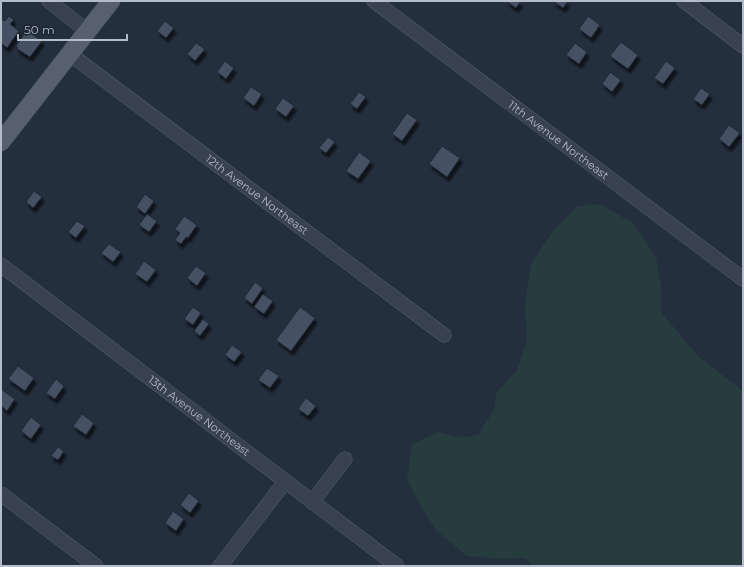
<svg xmlns="http://www.w3.org/2000/svg" width="744" height="567" viewBox="0 0 744 567" font-family="Montserrat,sans-serif">
<defs>
<filter id="shadow"><feDropShadow dx="2.5" dy="4.5" stdDeviation="1" flood-color="#0009"/></filter>
</defs>
<rect width="100%" height="100%" fill="#242f3e"/>
<path fill="#263c3f" d="M 600,204 L 633,223 L 656,257 L 661,287 L 661,312 L 698,356 L 743,391 L 743,566 L 533,566 L 525,558 L 502,559 L 467,556 L 437,531 L 423,510 L 407,480 L 412,444 L 438,432 L 458,438 L 478,435 L 495,408 L 496,393 L 517,370 L 527,340 L 525,305 L 531,264 L 554,229 L 577,207 Z"/>
<path fill="#455162" stroke="#1f2835" filter="url(#shadow)" d="M 506,1 L 521,1 L 516,8 Z
M 553,1 L 568,1 L 563,8 Z
M 9,16 L 14,20 L 10,24 L 19,31 L 7,48 L 1,43 L 1,19 L 5,21 Z
M 588,16 L 600,25 L 591,38 L 579,29 Z
M 165,21 L 174,28 L 166,38 L 157,31 Z
M 29,32 L 42,41 L 30,57 L 17,49 L 18,48 L 16,46 L 24,34 L 26,36 Z
M 621,42 L 638,55 L 628,69 L 610,56 Z
M 196,43 L 205,49 L 195,61 L 187,54 Z
M 575,43 L 587,52 L 579,64 L 566,55 Z
M 225,61 L 234,68 L 226,79 L 217,72 Z
M 666,61 L 675,68 L 663,84 L 654,78 Z
M 610,72 L 621,80 L 612,92 L 602,84 Z
M 251,87 L 262,94 L 254,106 L 243,98 Z
M 701,88 L 710,94 L 702,105 L 693,99 Z
M 359,92 L 366,97 L 357,109 L 350,104 Z
M 283,98 L 294,106 L 286,117 L 275,109 Z
M 407,113 L 417,120 L 402,141 L 392,134 Z
M 729,125 L 740,133 L 729,147 L 719,139 Z
M 328,137 L 335,142 L 326,153 L 319,148 Z
M 442,146 L 460,158 L 447,177 L 429,164 Z
M 359,152 L 371,161 L 358,179 L 346,171 Z
M 34,191 L 42,197 L 33,208 L 26,202 Z
M 145,194 L 154,201 L 145,214 L 136,207 Z
M 147,214 L 157,221 L 149,232 L 139,225 Z
M 184,216 L 197,225 L 188,238 L 186,237 L 181,244 L 175,240 L 180,233 L 175,229 Z
M 77,221 L 85,226 L 76,238 L 68,232 Z
M 109,244 L 121,252 L 113,262 L 101,253 Z
M 144,261 L 156,270 L 147,282 L 135,274 Z
M 196,266 L 206,273 L 197,286 L 187,278 Z
M 255,282 L 263,288 L 252,304 L 244,298 Z
M 263,294 L 273,301 L 264,314 L 254,307 Z
M 193,307 L 201,313 L 193,325 L 184,319 Z
M 300,307 L 315,318 L 291,351 L 276,340 Z
M 203,319 L 209,324 L 200,336 L 194,331 Z
M 232,345 L 242,352 L 234,362 L 225,355 Z
M 18,366 L 34,378 L 25,391 L 8,379 Z
M 267,368 L 279,376 L 270,388 L 258,380 Z
M 56,379 L 64,386 L 55,399 L 46,393 Z
M 2,390 L 15,399 L 7,411 L 1,406 L 1,392 Z
M 306,398 L 316,406 L 308,416 L 298,409 Z
M 82,414 L 94,423 L 86,435 L 73,426 Z
M 31,417 L 41,425 L 31,439 L 21,431 Z
M 58,447 L 64,451 L 58,460 L 51,456 Z
M 189,493 L 199,501 L 190,513 L 180,505 Z
M 173,511 L 184,519 L 176,531 L 165,523 Z"/>
<g fill="none" stroke-linecap="round" stroke-linejoin="round">
<defs>
<g id="minor">
<path d="M 49,1 L 88,32"/>
<path id="s1" d="M 374,1 L 743,279"/>
<path d="M 684,1 L 743,46"/>
<path id="s2" d="M 70,54 L 444,335"/>
<path id="s3" d="M 1,265 L 397,566"/>
<path d="M 1,494 L 96,566"/>
<path d="M 312,502 L 345,459"/>
<path d="M 220,566 L 285,482"/>
</g>
<path id="major" d="M 1,142 L 111,1"/>
</defs>
<use href="#minor" stroke="#565f6c" stroke-width="15"/>
<use href="#major" stroke="#414a57" stroke-width="19"/>
<use href="#minor" stroke="#38414e" stroke-width="14"/>
<use href="#major" stroke="#56606e" stroke-width="18"/>
</g>
<g text-anchor="middle" stroke-width="3" stroke-linejoin="round" paint-order="stroke">
<g font-size="11" fill="#b4bcc9" stroke="#1d2633">
<text dy="4" stroke="none"><textPath href="#s1" startOffset="231">11th Avenue Northeast</textPath></text>
<text dy="4" stroke="none"><textPath href="#s2" startOffset="234">12th Avenue Northeast</textPath></text>
<text dy="4" stroke="none"><textPath href="#s3" startOffset="249">13th Avenue Northeast</textPath></text>
</g>
</g>
<rect width="744" height="567" fill="none" stroke="#b4bcc9" stroke-width="4"/>
<path d="M18 34v6h109v-6" fill="none" stroke="#b4bcc9" stroke-width="2"/>
<text x="24" y="34" font-size="12" fill="#b4bcc9" stroke="#1d2633" stroke-width="3" paint-order="stroke">50 m</text>
</svg>
